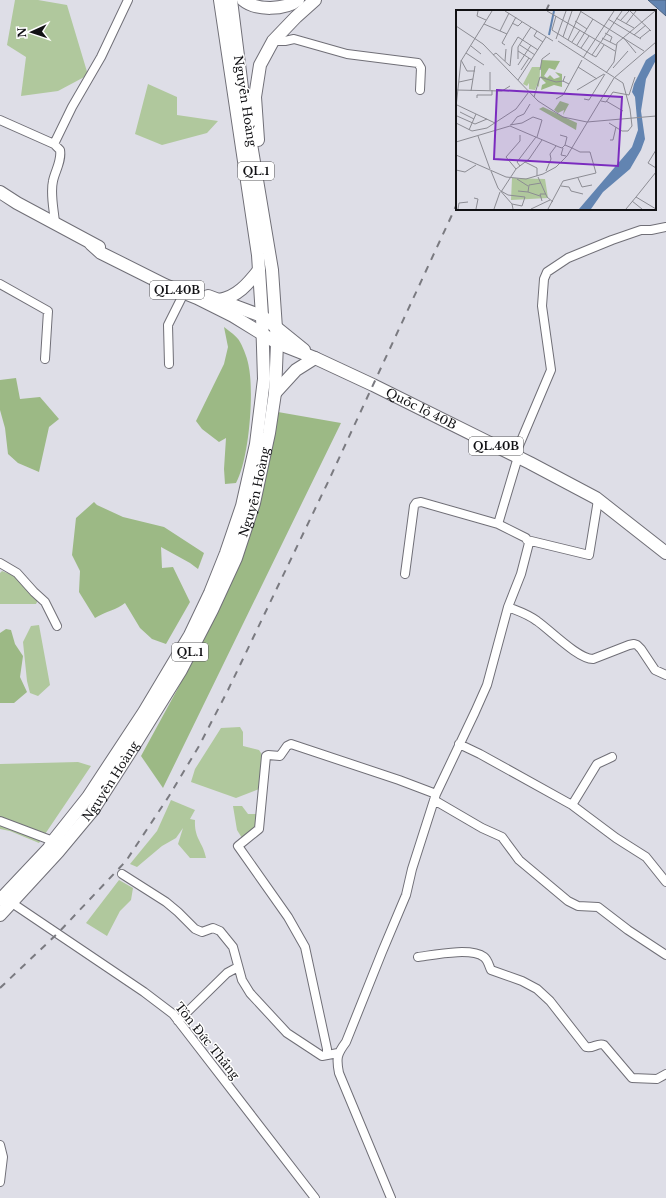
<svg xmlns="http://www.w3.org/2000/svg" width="666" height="1198" viewBox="0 0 666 1198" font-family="'Libre Baskerville',serif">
<rect width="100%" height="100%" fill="#dedee7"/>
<path fill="#b0c89d" d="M 15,0 L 38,0 L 67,5 L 88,75 L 58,91 L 21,96 L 26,57 L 7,45 Z
M 148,84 L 177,97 L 177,115 L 218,121 L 207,133 L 162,145 L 135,134 Z
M 2,571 L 20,578 L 41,594 L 36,604 L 0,604 L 0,573 Z
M 39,625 L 50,685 L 38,696 L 30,693 L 27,681 L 23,642 L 31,626 Z
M 240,727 L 243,732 L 243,746 L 259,750 L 263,756 L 265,781 L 259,789 L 236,798 L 191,782 L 195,769 L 221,728 Z
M 78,762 L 91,766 L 39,843 L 10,831 L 0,829 L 0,764 Z
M 171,800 L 195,810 L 190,819 L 195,820 C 194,839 203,842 206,858 L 190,858 L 178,844 L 183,828 L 176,838 L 162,846 L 137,867 L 130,864 L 157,831 Z
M 233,806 L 242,806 L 248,814 L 257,814 L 260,826 L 247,837 L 242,838 L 237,830 Z
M 119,880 L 133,888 L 131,900 L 120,911 L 107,936 L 86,923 Z"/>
<path fill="#9cb985" d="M 224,327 C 229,331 237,336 240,342 C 244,349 248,360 249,368 C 254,394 249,460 236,483 L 225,484 L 224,469 L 226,438 L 219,442 L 202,429 L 196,421 L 224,364 L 228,347 Z
M 16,378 L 20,399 L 40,397 L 59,419 L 49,427 L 39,472 L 18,463 L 8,454 L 5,428 L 0,410 L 0,380 Z
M 278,412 L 341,423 L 163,788 L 141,756 L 177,690 L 227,590 L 262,495 Z
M 94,502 L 97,505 L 123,517 L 164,527 L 204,553 L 198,569 L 190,563 L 161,547 L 162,568 L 173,567 L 190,602 L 166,644 L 152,639 L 140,628 L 125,603 C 117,610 106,611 95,618 L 79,592 L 80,571 L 72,555 L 76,518 Z
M 6,629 L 11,630 L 15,644 L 23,656 L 20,677 L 27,692 L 14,703 L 0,703 L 0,633 Z"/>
<path fill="#6284b1" stroke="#4a6282" d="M 648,0 L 666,0 L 666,16 Z"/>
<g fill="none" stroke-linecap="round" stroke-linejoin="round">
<defs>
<path id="minor" d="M 273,41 L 285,41 L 294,39 L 347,54 L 418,63 L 421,68 L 420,90
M 0,120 L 54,144 L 60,150 C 62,161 55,171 53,181 C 50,194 54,210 55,223
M 54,144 L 72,107 L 101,57 L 128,0
M 0,284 L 48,311 L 45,359
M 169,364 L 168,325 L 184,293
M 515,455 L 551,370 L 542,306 L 544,279 L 547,272 L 568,258 L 612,240 L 641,230 L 651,230 L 666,227
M 527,540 L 589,555 L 598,500
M 0,563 L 17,573 L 34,592 L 45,602 L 57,626
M 405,574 L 414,506 L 416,503 L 421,502 L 498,524
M 508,607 C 518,611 528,614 537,621 C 550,630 578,659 593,659 L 629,645 L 634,644 L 637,645 L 641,649 L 655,670 L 666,675
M 459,744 L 480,754 L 572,805 L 616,838 L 646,857 L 666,882
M 434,800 L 482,828 L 502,837 L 519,860 L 568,901 L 578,906 L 598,907 L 628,930 L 666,955
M 572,805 L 597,764 L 612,757
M 0,821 L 53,841
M 122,874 L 166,902 L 178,912 L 195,929 L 202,932 L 213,928 L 220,931 L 233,947 L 242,980 L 250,993 L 287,1033 L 322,1056 L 338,1053
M 12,903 L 144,992 L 173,1014 L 315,1198
M 418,957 C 433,955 471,947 484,957 C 488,960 489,966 491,970 L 522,981 L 537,989 L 550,1001 L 586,1047 C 593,1049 598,1042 604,1045 L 632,1078 L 657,1079 L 666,1074
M 178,1021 L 227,973 L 238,967
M 327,1055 L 327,1049 L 305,947 L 288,917 L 238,846 L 259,829 L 266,756 L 268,755 L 280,756 L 287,746 L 291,744 L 399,780 L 436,794
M 0,1145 L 3,1157 L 0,1182
M 391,1198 L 339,1073 C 336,1058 337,1054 346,1042 L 382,952 L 406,895 L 412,869 L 436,794 L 475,712 L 487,685 L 508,607 L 521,574 L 529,543 L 526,538 L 498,524 L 518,457"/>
<g id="highway">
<path d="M 243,0 C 256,11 285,10 298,0"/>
<path d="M 258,140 L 255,97 L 260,65 L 273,41 L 296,17 L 315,0"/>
<path d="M 0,192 L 17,203 L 99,247"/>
<path id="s1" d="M 91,244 L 101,253 L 165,285 L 197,298 L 233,316 L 277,343 L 315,358 L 373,385 L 530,463 L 596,498 L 666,553"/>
<path d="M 208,296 L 262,316 L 304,350"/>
<path d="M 219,300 C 237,297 248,284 259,270"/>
<path d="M 275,393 L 296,370 L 315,358"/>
<path d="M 0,900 L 49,848 L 53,841 L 88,797 L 144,712 L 190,635 L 210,593 L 226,553 L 242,506 L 256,444 L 264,379 L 262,316 L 258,255 L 220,0"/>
<path id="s2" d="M 0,915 L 58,852 L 93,810 L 132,749 L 181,670 L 212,610 L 236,558 L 254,503 L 269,433 L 275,393 L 277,343 L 272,270 L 243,96 L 231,0"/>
</g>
</defs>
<use href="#minor" stroke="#706f77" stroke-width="10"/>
<use href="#highway" stroke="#706f77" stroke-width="14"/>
<use href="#minor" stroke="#fff" stroke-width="8"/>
<use href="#highway" stroke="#fff" stroke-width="12"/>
<path stroke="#7a7a80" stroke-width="2" stroke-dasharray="7 7" stroke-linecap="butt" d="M 546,11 L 551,0
M 0,988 L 58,933 L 126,861 L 169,796 L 199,746 L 228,690 L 328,482 L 457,204"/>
</g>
<g text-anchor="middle" stroke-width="3" stroke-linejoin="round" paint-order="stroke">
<g fill="#fff" stroke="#58585a" stroke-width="1">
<rect x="238" y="162" width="36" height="18" rx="3"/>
<rect x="150" y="281" width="54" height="18" rx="3"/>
<rect x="469" y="437" width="54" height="18" rx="3"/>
<rect x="172" y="643" width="36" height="18" rx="3"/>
</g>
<g font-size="11" font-weight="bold" fill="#111114">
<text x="256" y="175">QL.1</text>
<text x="177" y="294">QL.40B</text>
<text x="496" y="450">QL.40B</text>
<text x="190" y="656">QL.1</text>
</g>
<g font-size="12" fill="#111114" stroke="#fff">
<text transform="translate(245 101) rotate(81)" y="4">Nguyễn Hoàng</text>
<text dy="4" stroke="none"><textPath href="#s1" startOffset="370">Quốc lộ 40B</textPath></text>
<text dy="4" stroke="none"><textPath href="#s2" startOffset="499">Nguyễn Hoàng</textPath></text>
<text dy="4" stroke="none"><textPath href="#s2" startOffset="174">Nguyễn Hoàng</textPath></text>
<text transform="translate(207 1041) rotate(51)" y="4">Tôn Đức Thắng</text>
</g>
</g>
<g transform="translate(456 10)">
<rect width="200" height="200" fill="#dedee7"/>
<path d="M 76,57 L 84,57 L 84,60 L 83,77 L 81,75 L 79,80 L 73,79 L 73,73 L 71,76 L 67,74 ZM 56,168 L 89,169 L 92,188 L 55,190 Z" fill="#b0c89d"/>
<path d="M 85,50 L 104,51 L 99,60 L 93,58 L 88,66 L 91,68 L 94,65 L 98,69 L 104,67 L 99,62 L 106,64 L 106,77 L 98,75 L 85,80 L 86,75 L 90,73 L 85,68 ZM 104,91 L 113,94 L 107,105 L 108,100 L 102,103 L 98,100 ZM 87,97 L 121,113 L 120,120 L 83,99 Z" fill="#9cb985"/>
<path d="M 200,43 L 200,50 L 190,69 L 185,101 L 189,129 L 185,140 L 174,159 L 147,182 L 135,199 L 123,199 L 176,137 L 182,120 L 179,87 L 176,82 L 178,74 L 190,50 Z" fill="#6284b1"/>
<path fill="none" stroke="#6284b1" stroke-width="2" d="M 93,25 L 98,1"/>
<path fill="none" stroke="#8c8c93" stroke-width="1" d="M 22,1 L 21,6 L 30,10M 49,1 L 97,31M 91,1 L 159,41M 124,1 L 188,41M 174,1 L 195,21M 100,6 L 96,20 L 136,45 L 140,47 L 148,35M 160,8 L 178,18M 152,9 L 185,29M 119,11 L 131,19M 164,11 L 173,1M 56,13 L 62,16 L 66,12M 28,14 L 51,24M 170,14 L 180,1M 0,16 L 27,34 L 82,91 L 107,107 L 131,112 L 200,106M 44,21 L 53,3M 81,21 L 78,26 L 87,32M 149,23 L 156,27 L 154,32M 178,25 L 190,15M 107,27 L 116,1M 167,27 L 180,43M 146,28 L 160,35M 184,28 L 194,20M 100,29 L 110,1M 112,30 L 125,1M 102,31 L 167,73 L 174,99M 116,32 L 124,20M 49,35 L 46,33 L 60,7M 64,35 L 79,45M 121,35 L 137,9M 15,36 L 25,44M 125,38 L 133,26M 62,41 L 76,50M 10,43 L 28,55M 37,45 L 40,43 L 54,56 L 56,37 L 62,27 L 82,40M 136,45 L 166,1M 127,48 L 158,1M 62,49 L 62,37 L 75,17M 5,50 L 11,61 L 19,61M 49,51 L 50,39M 62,55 L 75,35M 122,57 L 141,69M 157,58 L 172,41M 65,60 L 73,48M 84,60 L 86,49 L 94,43M 150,63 L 158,52 L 161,33 L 199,1M 109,66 L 107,71 L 113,74M 62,70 L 90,27M 3,72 L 17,69M 0,80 L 46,81 L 54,76M 34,80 L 34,62M 121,80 L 148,64M 15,81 L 19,56M 78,87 L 84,67 L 100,72 L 108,71M 21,88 L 21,85 L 36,85 L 36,80M 100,89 L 107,85 L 126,50M 128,89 L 133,90 L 149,64M 145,91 L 150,92 L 157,82 L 173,85 L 179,67M 150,91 L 167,101M 1,95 L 39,113M 0,97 L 5,51 L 36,1M 4,102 L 18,109M 1,106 L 19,114 L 31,109M 0,113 L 16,121 L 31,118 L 60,99 L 72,83M 153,113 L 166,121 L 172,121 L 176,116 L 174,99M 54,115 L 66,113 L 77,107 L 86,110 L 81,127M 55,115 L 61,107 L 68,104 L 74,94M 13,120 L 20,104M 104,125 L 111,127 L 109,135M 22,126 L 34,159M 154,130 L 157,130 L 160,117M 0,132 L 54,116 L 103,137 L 106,138 L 109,135 L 116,138M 107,138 L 105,145 L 110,146M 200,140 L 192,153 L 200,158M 0,145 L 50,167 L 70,169 L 87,164 L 100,157 L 111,146 L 158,68 L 200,32M 69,152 L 81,158 L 81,166M 64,156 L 61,152 L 80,127M 60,159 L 50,147 L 64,131 L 64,125M 0,160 L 9,162 L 20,155M 35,161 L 42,178 L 56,194 L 57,199M 90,161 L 95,149 L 94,144 L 100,136M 82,167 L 91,187 L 97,192M 122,168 L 126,177 L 136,175M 61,169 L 72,176M 105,176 L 113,177 L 115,181 L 127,184M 45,181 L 52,185 L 69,187 L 66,196 L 56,194M 62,181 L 72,182 L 73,175 L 85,173M 45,182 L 60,159 L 73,149 L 86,130M 72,182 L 84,186M 18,188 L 22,189 L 20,199M 86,191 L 84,184 L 90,184M 176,191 L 186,199M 2,199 L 3,193 L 12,192M 38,199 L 44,182M 75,199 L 94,190M 92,199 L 107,171 L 140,163 L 134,142 L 124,142 L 116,138M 170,199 L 180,187M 200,199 L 180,187 L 200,162"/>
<path fill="#7b2cbf" fill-opacity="0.15" stroke="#7b2cbf" stroke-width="2" d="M 41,80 L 166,87 L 162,156 L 38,149 Z"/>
<rect width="200" height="200" fill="none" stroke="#111114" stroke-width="2"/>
</g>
<g transform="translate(32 32) rotate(267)" stroke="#ffffff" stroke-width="3" paint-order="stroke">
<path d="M0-3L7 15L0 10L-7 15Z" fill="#111114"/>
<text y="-6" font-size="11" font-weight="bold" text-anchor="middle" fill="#111114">N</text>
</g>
</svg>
